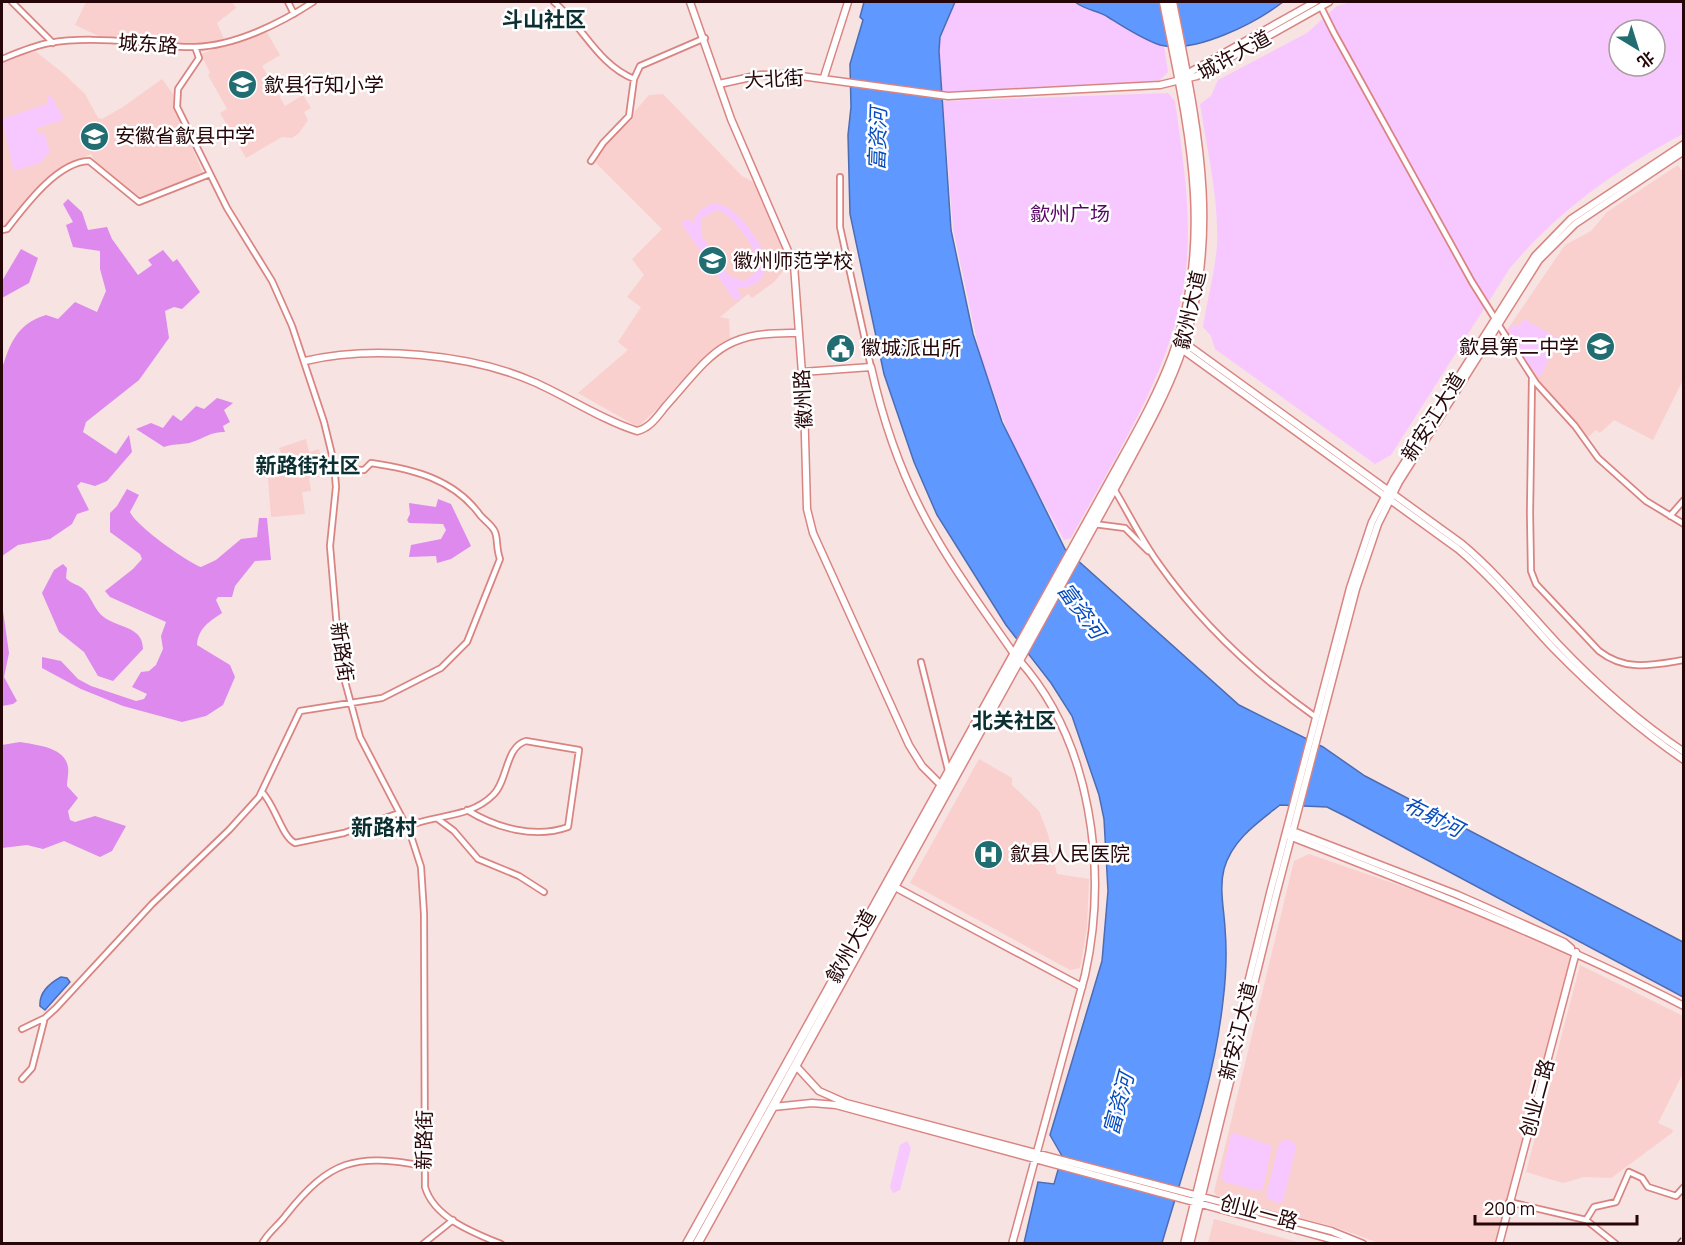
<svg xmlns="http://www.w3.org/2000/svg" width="1685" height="1245" viewBox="0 0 1685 1245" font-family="Manrope,'Noto Sans SC',sans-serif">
<rect width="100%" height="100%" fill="#f6e3e2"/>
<path fill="#f9d0ce" d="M 86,2 L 232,2 L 236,8 L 217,23 L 224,39 L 196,45 L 105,39 L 75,25 Z
M 265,29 L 280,55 L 262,66 L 285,106 L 303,95 L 311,108 L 304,112 L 308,120 L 299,133 L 292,138 L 282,137 L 246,158 L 220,113 L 227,109 L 208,75 L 210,73 L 201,54 Z
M 35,51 L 63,73 L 85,94 L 98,118 L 102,119 L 123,107 L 162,79 L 173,94 L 173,103 L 203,173 L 138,200 L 95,162 L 91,154 L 65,166 L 2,228 L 2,63 Z
M 663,94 L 742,176 L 755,183 L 791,262 L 774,282 L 752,298 L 748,294 L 720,317 L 729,319 L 730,338 L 693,369 L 680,387 L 638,427 L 578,393 L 628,350 L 618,342 L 641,307 L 627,297 L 644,275 L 632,259 L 662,229 L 595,162 L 600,149 L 633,118 L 635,111 L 649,95 Z
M 1678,165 L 1684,174 L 1683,380 L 1653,440 L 1614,420 L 1600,433 L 1596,430 L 1587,438 L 1541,386 L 1507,330 L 1565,245 L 1591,231 L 1607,212 Z
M 306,439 L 309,452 L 319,449 L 323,470 L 318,471 L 319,477 L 309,478 L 311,491 L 302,492 L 305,514 L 271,517 L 267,466 L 281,453 L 279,448 Z
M 979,759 L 1012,778 L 1012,785 L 1039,811 L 1048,834 L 1057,874 L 1089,879 L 1087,928 L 1080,968 L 1070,970 L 910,883 Z
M 1309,854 L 1453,904 L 1571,957 L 1495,1243 L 1379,1243 L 1338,1228 L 1216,1195 L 1214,1192 L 1294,861 Z
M 1580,965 L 1683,1016 L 1683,1073 L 1658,1123 L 1673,1130 L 1672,1133 L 1611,1178 L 1584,1177 L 1563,1183 L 1526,1172 Z
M 1214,1219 L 1301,1243 L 1208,1243 Z"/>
<path fill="#f7c8ff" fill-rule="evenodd" d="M 955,2 L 1075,2 C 1085,9 1094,10 1105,16 C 1124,25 1142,40 1164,45 L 1168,72 L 1160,80 L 1101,86 L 941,92 L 939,41 Z
M 1351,2 L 1683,2 L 1683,134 C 1618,168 1558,211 1510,268 L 1391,455 L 1375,464 L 1215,349 L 1211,336 L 1203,327 C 1207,300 1215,273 1217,245 C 1219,198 1207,150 1200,104 L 1211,96 L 1218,80 L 1307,33 L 1337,6 ZM 1619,30 L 1655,30 L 1655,66 L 1619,66 Z
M 1168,93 L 1175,101 C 1183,159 1193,219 1185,277 C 1172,372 1115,456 1071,538 L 1064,540 L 1012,444 L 980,355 L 953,229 L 943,101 Z
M 51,96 L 64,119 L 36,129 L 38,134 L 44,132 L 50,152 L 40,163 L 14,171 L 2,119 L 47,104 L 47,97 Z
M 711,204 C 734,201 759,239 766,258 C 768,277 756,289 737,288 L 742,296 L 735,301 L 681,223 L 688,219 L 692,223 L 700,210 ZM 717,210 C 733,213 762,255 758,270 L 745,281 L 729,276 L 701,235 L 702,218 Z
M 1524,319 L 1568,344 L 1566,347 L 1557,343 L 1540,377 L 1527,363 L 1508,334 L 1511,325 L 1519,326 Z
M 1234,1133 L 1272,1146 L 1263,1188 L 1259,1191 L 1225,1182 L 1221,1179 L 1231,1134 Z
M 1284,1139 L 1295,1143 L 1296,1148 L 1283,1201 L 1278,1203 L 1269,1199 L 1266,1195 L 1279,1144 Z
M 907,1141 L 911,1148 L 900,1190 L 893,1193 L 890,1187 L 900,1145 Z"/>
<path fill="#dd89ed" d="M 68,199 L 82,212 L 88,230 L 107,227 L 112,239 L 138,275 L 152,265 L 148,260 L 163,250 L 173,262 L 177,259 L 200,292 L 182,309 L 174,307 L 165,311 L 169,338 L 139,380 L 86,422 L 83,432 L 116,454 L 129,435 L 132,452 L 107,481 L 95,486 L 81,482 L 77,486 L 89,510 L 77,514 L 72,524 L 50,539 L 18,545 L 2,556 L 2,369 C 10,343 17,324 46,315 L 58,319 L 75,302 L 97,312 L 106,291 L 100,269 L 100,251 L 73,247 L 66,225 L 73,222 L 63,204 Z
M 21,249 L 38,258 L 29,283 L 2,298 L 2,281 Z
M 217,398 L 233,403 L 224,410 L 230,422 L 223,426 L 225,432 C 210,432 205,438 192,442 C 185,445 175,443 164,447 L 136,429 L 151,423 L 163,428 L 173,415 L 181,421 L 196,406 L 204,409 Z
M 127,489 L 139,495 L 130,512 C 136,526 187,562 201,567 L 216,560 L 241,539 L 257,537 L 259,518 L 267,518 L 271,560 L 255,561 L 235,586 L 232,597 L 218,597 L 216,600 L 222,613 C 210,621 198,628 197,645 L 230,665 L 235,677 L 223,705 L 206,716 L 182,722 L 123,706 L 81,689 L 42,668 L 42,657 L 61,661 L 78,679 L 91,686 L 136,701 L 144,699 L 147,694 L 132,687 L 141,672 L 149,671 L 156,665 L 163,649 L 161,636 L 166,622 L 110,597 L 105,591 L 133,569 L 142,559 L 140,554 L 110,532 L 110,513 L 117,506 Z
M 438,499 L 451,504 L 471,546 L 451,559 L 437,563 L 436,556 L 409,557 L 411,545 L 441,539 L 446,530 L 443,524 L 409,523 L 407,520 L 410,514 L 409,503 L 436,507 Z
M 63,564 L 67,568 L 66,578 C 71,584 77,584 82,588 C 92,596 94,611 105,618 C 120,628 143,627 143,649 L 113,681 L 98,676 L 84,652 L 59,632 L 42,593 L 54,570 Z
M 2,604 L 9,653 L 4,677 L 17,701 L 13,704 L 2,706 Z
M 20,742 C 36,745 65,747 68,767 C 69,773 67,780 67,786 L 78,798 L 68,811 L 70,820 L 75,822 L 95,816 L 126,826 L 112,851 L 100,857 L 64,841 L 43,849 L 27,845 L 2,848 L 2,745 Z"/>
<path fill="#5f98fe" stroke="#4e6cb4" stroke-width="1.5" d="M 864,2 L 955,2 L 940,37 L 939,51 L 951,230 L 973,334 L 1002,422 L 1065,549 L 1239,705 L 1323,747 L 1365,776 L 1683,942 L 1683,997 L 1345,816 L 1327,807 L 1280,805 C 1257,823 1232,840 1224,869 C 1219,888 1224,909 1225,928 C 1227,952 1226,977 1223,1001 C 1214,1083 1185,1164 1162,1243 L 1024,1243 L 1038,1182 L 1054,1184 L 1062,1156 L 1050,1135 L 1102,961 L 1108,891 L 1104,819 L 1099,795 L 1072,716 L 1051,683 L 1006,625 L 937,515 L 914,462 L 884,374 L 850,214 L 848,135 L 851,107 L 850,64 L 863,20 L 860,17 Z
M 1075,2 L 1283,2 C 1255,23 1196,54 1160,45 C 1142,39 1124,27 1108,17 C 1097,10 1087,11 1075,2 Z
M 61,977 L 67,978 L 70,982 L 45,1010 L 40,1006 C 39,993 50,983 61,977 Z"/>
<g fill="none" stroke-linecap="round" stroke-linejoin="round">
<defs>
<path id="street" d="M 12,2 L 53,43
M 288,2 L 294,14
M 554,2 C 582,25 598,65 634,79
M 1324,2 L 1321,7 L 1334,33 L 1472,282 L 1494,317
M 195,47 L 199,58 L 178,89 L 177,107 L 227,208 L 272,281 L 292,326 L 324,422 L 334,463 L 336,487 L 330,546 L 340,663 L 360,737 L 410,833 L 421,867 L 424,914 L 425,1187 C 434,1218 474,1233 501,1244
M 2,59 C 17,53 33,46 49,43 C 77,38 108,40 136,42 C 155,43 175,48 195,47 C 235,46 281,23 313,2
M 591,161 L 603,143 L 629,116 L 634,79 L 640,66 L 705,38
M 840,177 L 840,227 L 871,367
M 2,230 L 7,229 C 25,206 57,162 89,161 L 139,202 L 210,174
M 1498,324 L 1536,383 L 1575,426 L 1598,458 L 1646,501 L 1684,524
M 1532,378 L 1530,513 L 1531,571 L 1536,584 L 1599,651 C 1626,672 1652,665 1684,660
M 1114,489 C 1129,514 1142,541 1159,564 C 1202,625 1256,675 1317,718
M 1670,516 L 1684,500
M 1094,524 L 1125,528 L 1148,551
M 921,662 L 948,770
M 262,792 C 275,805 282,837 295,843 L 344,833 L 399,813
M 438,819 L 454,831 L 478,859 L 519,876 L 544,892
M 406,827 C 434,814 469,819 493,795 C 508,781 505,747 526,741 L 579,750 L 568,827 C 535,839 496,828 467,810
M 22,1029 L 45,1018 L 56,1008 L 152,904 L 229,830 L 259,797 L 300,711 L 382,698 L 441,668 L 467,642 L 500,559 C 496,549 498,539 495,532 C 493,526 484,520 480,515 C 454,479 413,469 371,463 L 364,470 L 335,469
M 22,1079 L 32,1068 L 44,1021
M 1509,1202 L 1586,1220 L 1616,1244
M 1586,1220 L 1594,1207 L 1616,1202 L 1629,1172 L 1642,1178 L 1648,1187 L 1676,1196 L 1684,1187
M 262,1244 C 267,1233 279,1225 286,1215 C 330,1160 355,1153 424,1166
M 423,1244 L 453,1220"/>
<path id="secondary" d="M 690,2 L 731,119 L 794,265 L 804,401 L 807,509 L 813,533 L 909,745 L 922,766 L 941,785
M 1185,75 L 1315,2
M 824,77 L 848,2
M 719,84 L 760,75 L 786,74 L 948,96 L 1160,85 L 1197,76 L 1329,2
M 1182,341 L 1462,544 C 1498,574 1526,610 1558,644 C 1596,684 1638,721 1684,752
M 1179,347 L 1458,549 C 1494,579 1522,615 1554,649 C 1594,690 1637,728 1684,760
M 305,361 C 372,345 471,354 534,382 C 568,397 602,420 637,431 C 650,428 657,417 665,407 C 713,353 721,331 799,333
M 802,372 L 871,367 C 884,426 906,487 937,539 C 960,579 988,616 1014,654
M 1290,830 L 1458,895 L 1564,942 L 1571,948
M 1289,836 C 1423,888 1556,940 1684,1006
M 895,887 L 1082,987
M 796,1066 L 819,1091 L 846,1103 L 1331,1231 L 1363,1244
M 773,1107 L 812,1103 L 836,1105 L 1349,1244
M 1012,1244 L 1085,975 C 1108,871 1092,742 1019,660
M 1184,1244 L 1270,893 L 1350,588 L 1372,522 L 1394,479 L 1535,256 L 1571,219 L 1684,144
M 1190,1244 L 1276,895 L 1356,589 L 1378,524 L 1399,482 L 1539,260 L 1575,224 L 1684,151
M 1499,1244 L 1576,952"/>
<path id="highway" d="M 687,1244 L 1112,478 C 1134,438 1157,399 1173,356 C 1217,235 1188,123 1164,2
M 697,1244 L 1118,481 C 1139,441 1162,402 1178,359 C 1223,237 1196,124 1172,2"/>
</defs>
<use href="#street" stroke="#da8482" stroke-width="8"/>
<use href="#secondary" stroke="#da8482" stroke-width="9"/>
<use href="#highway" stroke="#da8482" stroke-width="11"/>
<use href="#street" stroke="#fff" stroke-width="4.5"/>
<use href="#secondary" stroke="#fff" stroke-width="6"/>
<use href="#highway" stroke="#fff" stroke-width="8"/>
<path stroke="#7a5f60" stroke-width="1.5" stroke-dasharray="8 8" stroke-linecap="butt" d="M 1676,1244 L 1684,1234"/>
</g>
<defs>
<symbol id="school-disc" viewBox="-11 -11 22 22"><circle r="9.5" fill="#216d72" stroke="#fff"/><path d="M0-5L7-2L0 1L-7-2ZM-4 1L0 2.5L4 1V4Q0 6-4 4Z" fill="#fff"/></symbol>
<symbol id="civic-disc" viewBox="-11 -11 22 22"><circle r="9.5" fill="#216d72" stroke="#fff"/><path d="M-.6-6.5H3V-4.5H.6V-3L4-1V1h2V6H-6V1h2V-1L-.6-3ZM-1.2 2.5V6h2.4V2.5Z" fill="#fff"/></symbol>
<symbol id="hospital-disc" viewBox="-11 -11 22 22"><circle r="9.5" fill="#216d72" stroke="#fff"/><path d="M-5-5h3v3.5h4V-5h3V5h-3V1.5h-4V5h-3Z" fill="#fff"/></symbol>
</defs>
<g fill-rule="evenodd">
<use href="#school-disc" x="226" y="68" width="33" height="33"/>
<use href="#school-disc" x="78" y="120" width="33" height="33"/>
<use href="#school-disc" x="696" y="244" width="33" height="33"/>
<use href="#school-disc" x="1584" y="330" width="33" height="33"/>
<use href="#civic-disc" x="824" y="332" width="33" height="33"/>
<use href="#hospital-disc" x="972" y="838" width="33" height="33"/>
</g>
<g text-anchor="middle" stroke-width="5" stroke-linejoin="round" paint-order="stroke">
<g font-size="20" fill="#260608" stroke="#fff">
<text transform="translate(148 44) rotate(4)" y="7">城东路</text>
<text transform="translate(1234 55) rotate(-29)" y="7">城许大道</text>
<text transform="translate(774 79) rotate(-3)" y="7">大北街</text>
<text transform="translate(1190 310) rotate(-77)" y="7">歙州大道</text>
<text transform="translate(803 399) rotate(-93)" y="7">徽州路</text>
<text transform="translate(1433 417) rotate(-58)" y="7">新安江大道</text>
<text transform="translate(342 652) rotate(82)" y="7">新路街</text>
<text transform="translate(851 946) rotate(-61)" y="7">歙州大道</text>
<text transform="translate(1238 1031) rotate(-76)" y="7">新安江大道</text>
<text transform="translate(1537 1098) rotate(-75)" y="7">创业二路</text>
<text transform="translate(424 1140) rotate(-89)" y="7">新路街</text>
<text transform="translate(1259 1212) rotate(15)" y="7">创业一路</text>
</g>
<g font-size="20" fill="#260608" stroke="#fff" text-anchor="start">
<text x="264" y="92">歙县行知小学</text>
<text x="115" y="143">安徽省歙县中学</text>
<text x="733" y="268">徽州师范学校</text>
<text x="1579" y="354" text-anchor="end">歙县第二中学</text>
<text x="861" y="355">徽城派出所</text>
<text x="1010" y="861">歙县人民医院</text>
</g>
<g font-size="20" fill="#590666" stroke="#fff">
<text x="1070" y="221">歙州广场</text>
</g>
<g font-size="21" font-weight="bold" fill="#0c3032" stroke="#fff">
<text x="544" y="27">斗山社区</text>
<text x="308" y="473">新路街社区</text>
<text x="1014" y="728">北关社区</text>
</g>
<g font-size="21" font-style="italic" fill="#064bc0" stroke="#fff">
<text transform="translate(878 139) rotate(-88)" y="7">富资河</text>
<text transform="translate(1081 611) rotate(54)" y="7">富资河</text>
<text transform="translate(1433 817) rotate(27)" y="7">布射河</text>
<text transform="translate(1119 1104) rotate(-75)" y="7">富资河</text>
</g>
<g font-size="22" font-weight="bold" fill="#0c3032" stroke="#fff">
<text x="384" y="835">新路村</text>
</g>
</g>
<rect width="1685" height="1245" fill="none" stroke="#260608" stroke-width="6"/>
<g transform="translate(1637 48) rotate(142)"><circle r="28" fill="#ffffff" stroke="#a89b9c" stroke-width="1.5"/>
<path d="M0-4.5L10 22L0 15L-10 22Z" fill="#216d72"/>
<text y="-9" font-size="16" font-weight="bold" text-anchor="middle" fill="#260608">北</text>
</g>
<path d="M1475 1215v9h162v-9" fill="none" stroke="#260608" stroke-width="3"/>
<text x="1484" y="1215" font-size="18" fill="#260608" stroke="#ffffff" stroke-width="4.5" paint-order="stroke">200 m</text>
</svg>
